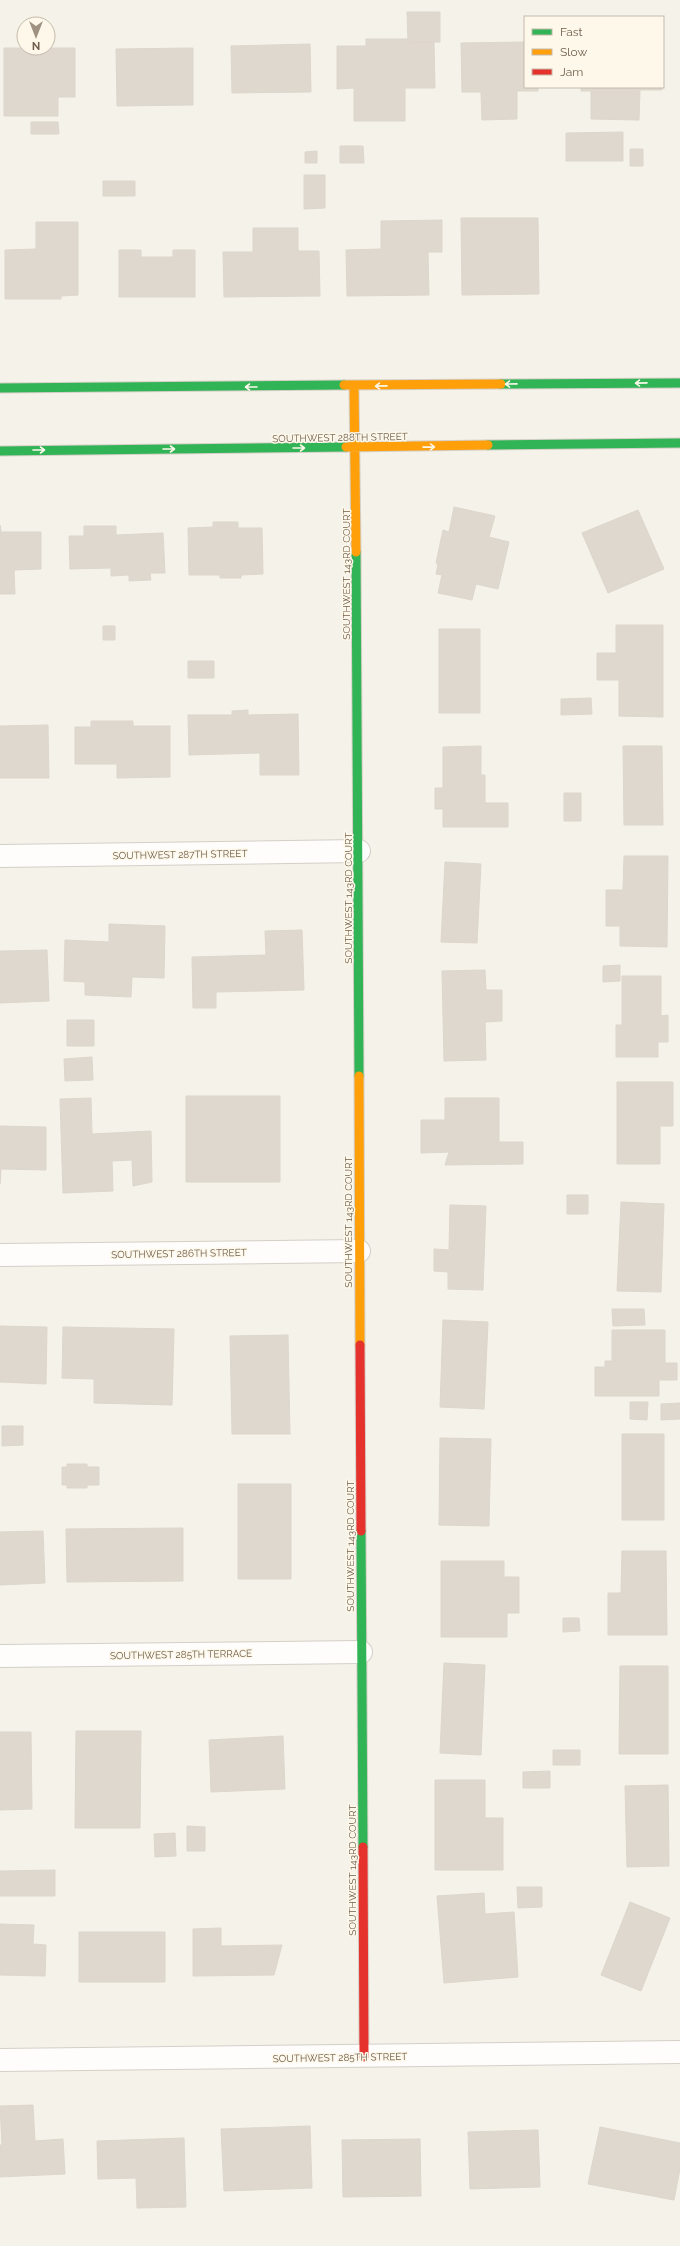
<svg xmlns="http://www.w3.org/2000/svg" width="680" height="2246" viewBox="0 0 680 2246" font-family="Raleway,sans-serif">
<rect width="100%" height="100%" fill="#f5f2e9"/>
<path fill="#ded8cf" stroke="#ddd6cc" d="M 407,12 L 440,12 L 440,42 L 408,42 Z
M 366,39 L 408,39 L 408,42 L 434,42 L 435,88 L 405,88 L 405,121 L 354,121 L 354,88 L 337,89 L 337,46 L 366,46 Z
M 525,42 L 525,87 L 538,87 L 538,91 L 517,91 L 517,119 L 482,120 L 481,92 L 462,92 L 461,43 Z
M 310,44 L 311,92 L 232,93 L 231,46 Z
M 4,48 L 75,48 L 75,97 L 58,97 L 58,116 L 4,116 Z
M 193,48 L 193,105 L 117,106 L 116,49 Z
M 581,87 L 662,87 L 662,90 L 640,90 L 639,120 L 591,119 L 591,91 L 581,91 Z
M 31,122 L 58,122 L 59,134 L 31,134 Z
M 623,132 L 623,161 L 566,161 L 566,133 Z
M 340,146 L 363,146 L 364,163 L 340,163 Z
M 630,149 L 643,149 L 643,166 L 630,166 Z
M 317,151 L 317,163 L 305,163 L 305,152 Z
M 304,175 L 325,175 L 325,208 L 304,209 Z
M 103,181 L 135,181 L 135,196 L 103,196 Z
M 461,218 L 538,218 L 539,294 L 462,295 Z
M 442,220 L 442,252 L 428,252 L 429,295 L 347,296 L 346,250 L 381,249 L 381,221 Z
M 36,222 L 78,222 L 78,295 L 61,296 L 61,299 L 5,299 L 5,250 L 36,249 Z
M 253,228 L 298,228 L 298,251 L 319,251 L 320,296 L 224,297 L 223,252 L 253,252 Z
M 119,250 L 141,250 L 141,257 L 173,257 L 173,250 L 195,250 L 195,297 L 119,297 Z
M 454,507 L 495,516 L 489,537 L 509,542 L 498,589 L 476,584 L 472,600 L 438,593 L 442,575 L 436,574 L 438,564 L 436,563 L 443,530 L 449,532 Z
M 638,510 L 664,569 L 608,593 L 582,533 Z
M 213,522 L 238,522 L 238,528 L 262,528 L 263,574 L 241,575 L 241,578 L 220,578 L 220,575 L 189,575 L 188,528 L 213,527 Z
M 0,525 L 1,532 L 41,532 L 41,569 L 14,570 L 15,594 L 0,594 Z
M 84,526 L 116,526 L 116,535 L 163,533 L 165,573 L 150,573 L 151,580 L 129,581 L 129,575 L 111,576 L 111,568 L 70,569 L 69,536 L 84,536 Z
M 616,625 L 663,625 L 663,717 L 619,716 L 619,680 L 597,680 L 597,653 L 616,653 Z
M 103,626 L 115,626 L 115,640 L 103,640 Z
M 439,629 L 480,629 L 480,713 L 439,713 Z
M 188,661 L 214,661 L 214,678 L 188,678 Z
M 591,698 L 592,714 L 561,715 L 561,699 Z
M 248,710 L 248,715 L 298,714 L 299,775 L 260,775 L 260,753 L 189,755 L 188,715 L 232,715 L 232,711 Z
M 91,721 L 133,721 L 133,726 L 170,726 L 170,777 L 117,778 L 117,764 L 75,764 L 75,727 L 91,727 Z
M 48,725 L 49,778 L 0,778 L 0,726 Z
M 481,746 L 481,775 L 485,775 L 485,803 L 508,803 L 508,827 L 443,827 L 443,809 L 435,809 L 435,788 L 443,788 L 443,747 Z
M 623,746 L 662,746 L 663,825 L 624,825 Z
M 564,793 L 581,793 L 581,821 L 564,821 Z
M 624,856 L 668,856 L 667,947 L 620,946 L 620,926 L 606,926 L 606,890 L 623,890 Z
M 445,862 L 481,864 L 477,943 L 441,942 Z
M 109,924 L 165,926 L 164,978 L 132,977 L 131,997 L 85,995 L 85,982 L 64,981 L 65,940 L 109,942 Z
M 302,930 L 304,990 L 216,992 L 216,1008 L 193,1008 L 192,957 L 266,955 L 265,931 Z
M 47,950 L 49,1001 L 0,1003 L 0,951 Z
M 620,965 L 620,981 L 603,982 L 603,966 Z
M 485,970 L 486,990 L 502,990 L 502,1021 L 485,1022 L 486,1060 L 444,1061 L 442,971 Z
M 622,976 L 661,976 L 661,1016 L 668,1015 L 668,1042 L 658,1042 L 658,1057 L 616,1057 L 616,1025 L 622,1025 Z
M 67,1020 L 94,1020 L 94,1046 L 67,1046 Z
M 92,1057 L 93,1080 L 65,1081 L 64,1059 Z
M 617,1082 L 673,1082 L 673,1126 L 660,1126 L 660,1164 L 617,1164 Z
M 186,1096 L 280,1096 L 280,1182 L 186,1182 Z
M 91,1098 L 92,1134 L 151,1131 L 152,1182 L 133,1186 L 132,1160 L 112,1161 L 113,1191 L 63,1193 L 60,1099 Z
M 445,1098 L 499,1098 L 499,1142 L 523,1142 L 523,1164 L 445,1165 L 449,1152 L 421,1153 L 421,1120 L 445,1120 Z
M 0,1126 L 46,1127 L 46,1170 L 1,1169 L 0,1184 Z
M 567,1195 L 588,1195 L 588,1214 L 567,1214 Z
M 621,1202 L 664,1204 L 661,1292 L 617,1291 Z
M 450,1205 L 486,1206 L 483,1290 L 448,1289 L 448,1272 L 434,1271 L 434,1249 L 449,1250 Z
M 612,1309 L 644,1309 L 645,1325 L 613,1326 Z
M 443,1320 L 488,1322 L 484,1409 L 440,1407 Z
M 0,1326 L 47,1327 L 46,1384 L 0,1382 Z
M 63,1327 L 174,1329 L 172,1405 L 94,1403 L 94,1379 L 62,1378 Z
M 612,1330 L 665,1330 L 665,1363 L 677,1363 L 677,1380 L 659,1380 L 659,1396 L 595,1396 L 595,1367 L 605,1367 L 605,1361 L 612,1361 Z
M 288,1335 L 290,1434 L 232,1434 L 230,1336 Z
M 630,1402 L 648,1402 L 647,1420 L 630,1419 Z
M 680,1403 L 680,1419 L 661,1420 L 661,1404 Z
M 2,1426 L 23,1426 L 23,1445 L 2,1446 Z
M 622,1434 L 664,1434 L 664,1520 L 622,1520 Z
M 440,1438 L 491,1439 L 489,1526 L 439,1525 Z
M 67,1464 L 87,1464 L 87,1467 L 99,1467 L 99,1485 L 87,1485 L 87,1488 L 67,1488 L 67,1485 L 62,1485 L 62,1467 L 67,1467 Z
M 238,1484 L 291,1484 L 291,1579 L 238,1579 Z
M 183,1528 L 183,1581 L 67,1582 L 66,1529 Z
M 43,1531 L 45,1583 L 0,1585 L 0,1532 Z
M 622,1551 L 666,1551 L 667,1635 L 608,1635 L 608,1593 L 621,1593 Z
M 441,1561 L 504,1561 L 504,1577 L 519,1577 L 519,1613 L 507,1613 L 507,1637 L 441,1637 Z
M 563,1618 L 579,1618 L 580,1631 L 563,1632 Z
M 444,1663 L 485,1665 L 481,1755 L 440,1753 Z
M 620,1666 L 668,1666 L 668,1754 L 619,1754 Z
M 76,1731 L 141,1731 L 140,1828 L 75,1828 Z
M 0,1732 L 31,1732 L 32,1809 L 0,1810 Z
M 283,1736 L 285,1789 L 211,1792 L 209,1740 Z
M 553,1750 L 580,1750 L 580,1765 L 553,1765 Z
M 550,1771 L 550,1788 L 523,1788 L 523,1772 Z
M 435,1780 L 485,1780 L 485,1818 L 503,1818 L 503,1870 L 435,1870 Z
M 668,1785 L 669,1866 L 627,1867 L 625,1786 Z
M 187,1826 L 205,1827 L 205,1851 L 187,1851 Z
M 175,1833 L 176,1856 L 155,1857 L 154,1834 Z
M 55,1870 L 55,1896 L 0,1896 L 0,1871 Z
M 517,1887 L 542,1887 L 542,1907 L 518,1908 Z
M 484,1893 L 485,1914 L 514,1912 L 518,1977 L 444,1983 L 437,1896 Z
M 630,1902 L 670,1918 L 641,1991 L 601,1975 Z
M 0,1924 L 34,1925 L 33,1944 L 46,1945 L 45,1976 L 0,1975 Z
M 221,1928 L 221,1946 L 282,1945 L 274,1975 L 193,1976 L 193,1929 Z
M 79,1932 L 165,1932 L 165,1982 L 79,1982 Z
M 33,2105 L 35,2141 L 63,2139 L 65,2174 L 0,2177 L 0,2145 L 2,2145 L 0,2106 Z
M 310,2126 L 312,2188 L 224,2191 L 221,2129 Z
M 600,2127 L 680,2143 L 680,2169 L 674,2200 L 588,2184 Z
M 538,2130 L 540,2187 L 470,2189 L 468,2132 Z
M 184,2138 L 186,2207 L 137,2208 L 136,2178 L 98,2179 L 97,2141 Z
M 420,2139 L 421,2196 L 343,2197 L 342,2140 Z"/>
<g fill="none" stroke-linecap="round" stroke-linejoin="round">
<defs>
<path id="street" d="M 0,856 L 359,851
M 0,1255 L 359,1251
M 0,1656 L 361,1652
M 0,2060 L 680,2052"/>
<path id="fast" d="M 501,384 L 680,383
M 0,388 L 344,385
M 488,445 L 680,443
M 0,451 L 346,447
M 356,552 L 359,1076
M 361,1531 L 363,1847"/>
<path id="slow" d="M 344,385 L 501,384
M 354,386 L 356,552
M 346,447 L 488,445
M 359,1076 L 360,1345"/>
<path id="jam" d="M 360,1345 L 361,1531
M 363,1847 L 364,2057"/>
</defs>
<use href="#street" stroke="#d4cfc7" stroke-width="24"/>
<use href="#fast" stroke="#d5cfc7" stroke-width="11"/>
<use href="#slow" stroke="#d5cfc7" stroke-width="11"/>
<use href="#jam" stroke="#d5cfc7" stroke-width="11"/>
<use href="#street" stroke="#fefdfc" stroke-width="22"/>
<use href="#fast" stroke="#30b455" stroke-width="9"/>
<use href="#slow" stroke="#ff9f0a" stroke-width="9"/>
<use href="#jam" stroke="#e5322d" stroke-width="9"/>
</g>
<defs><path id="oneway-shaft" d="M-6 0H5M1.5-3L5.5 0L1.5 3" fill="none" stroke-width="1.6" stroke-linecap="round" stroke-linejoin="round"/></defs>
<g stroke="#fdf8ea">
<use href="#oneway-shaft" transform="translate(641 383) rotate(179)"/>
<use href="#oneway-shaft" transform="translate(511 384) rotate(179)"/>
<use href="#oneway-shaft" transform="translate(381 386) rotate(179)"/>
<use href="#oneway-shaft" transform="translate(251 387) rotate(180)"/>
<use href="#oneway-shaft" transform="translate(429 447) rotate(-1)"/>
<use href="#oneway-shaft" transform="translate(299 448)"/>
<use href="#oneway-shaft" transform="translate(169 449)"/>
<use href="#oneway-shaft" transform="translate(39 450)"/>
</g>
<g text-anchor="middle" stroke-width="3" stroke-linejoin="round" paint-order="stroke">
<g font-size="10" fill="#705e4c" stroke="#fdf8ea">
<text transform="translate(340 437) rotate(-1)" y="4">SOUTHWEST 288TH STREET</text>
<text transform="translate(346 574) rotate(-90)" y="4">SOUTHWEST 143RD COURT</text>
<text transform="translate(180 854) rotate(-1)" y="4">SOUTHWEST 287TH STREET</text>
<text transform="translate(348 898) rotate(-90)" y="4">SOUTHWEST 143RD COURT</text>
<text transform="translate(348 1222) rotate(-90)" y="4">SOUTHWEST 143RD COURT</text>
<text transform="translate(179 1253) rotate(-1)" y="4">SOUTHWEST 286TH STREET</text>
<text transform="translate(350 1546) rotate(-90)" y="4">SOUTHWEST 143RD COURT</text>
<text transform="translate(181 1654) rotate(-1)" y="4">SOUTHWEST 285TH TERRACE</text>
<text transform="translate(352 1870) rotate(-90)" y="4">SOUTHWEST 143RD COURT</text>
<text transform="translate(340 2057) rotate(-1)" y="4">SOUTHWEST 285TH STREET</text>
</g>
</g>
<rect x="524" y="16" width="140" height="72" fill="#fdf8ea" stroke="#c5baab"/>
<rect x="532" y="29" width="20" height="6" fill="#30b455" stroke="#c5baab"/>
<text x="560" y="36" font-size="12" fill="#705e4c">Fast</text>
<rect x="532" y="49" width="20" height="6" fill="#ff9f0a" stroke="#c5baab"/>
<text x="560" y="56" font-size="12" fill="#705e4c">Slow</text>
<rect x="532" y="69" width="20" height="6" fill="#e5322d" stroke="#c5baab"/>
<text x="560" y="76" font-size="12" fill="#705e4c">Jam</text>
<g transform="translate(36 36) rotate(180)"><circle r="19" fill="#fdf8ea" stroke="#c5baab"/>
<path d="M0-3L7 15L0 10L-7 15Z" fill="#9f9283"/>
<text y="-6" font-size="11" font-weight="bold" text-anchor="middle" fill="#705e4c">N</text>
</g>
</svg>
